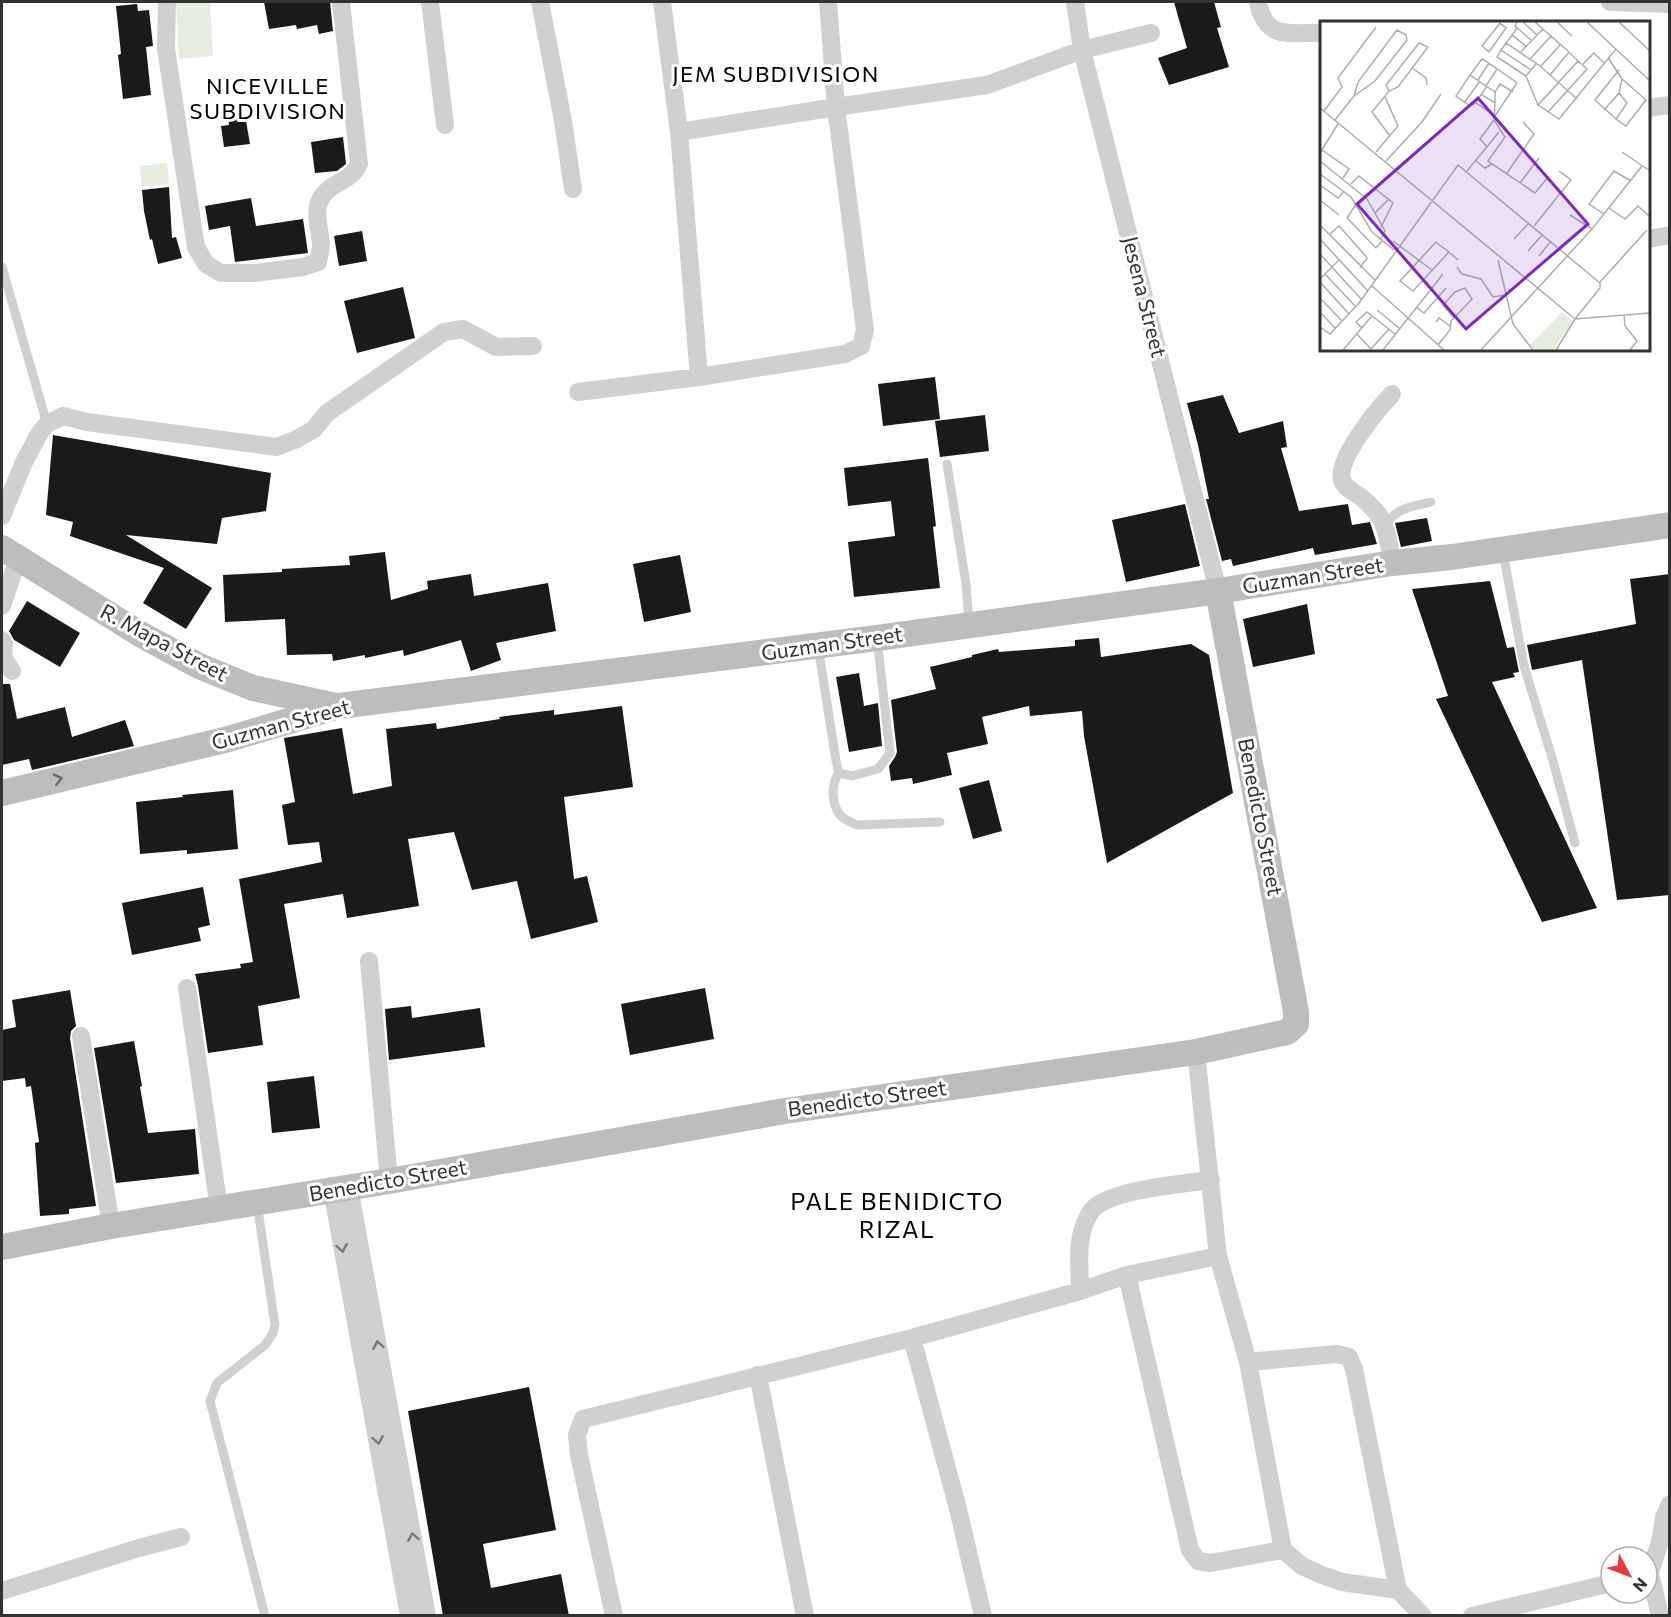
<svg xmlns="http://www.w3.org/2000/svg" width="1671" height="1617" viewBox="0 0 1671 1617" font-family="Commissioner,sans-serif">
<rect width="100%" height="100%" fill="#fff"/>
<path fill="#e6ecdf" d="M 176,2 L 210,2 L 213,56 L 179,59 Z
M 167,163 L 169,184 L 142,187 L 140,166 Z"/>
<path fill="#1a1a1a" d="M 264,2 L 330,2 L 333,31 L 319,34 L 317,25 L 297,29 L 296,25 L 269,29 Z
M 1174,2 L 1214,2 L 1221,27 L 1217,28 L 1229,67 L 1169,85 L 1158,58 L 1187,48 Z
M 137,4 L 138,11 L 149,10 L 153,46 L 146,47 L 151,95 L 123,99 L 118,55 L 121,54 L 116,6 Z
M 245,115 L 250,144 L 224,147 L 221,126 L 229,125 L 228,117 Z
M 343,137 L 346,164 L 337,171 L 315,173 L 311,142 Z
M 169,187 L 172,238 L 176,237 L 182,258 L 158,264 L 152,239 L 150,240 L 144,211 L 142,190 Z
M 251,198 L 256,226 L 303,219 L 308,253 L 235,262 L 230,226 L 209,230 L 205,206 Z
M 362,231 L 367,261 L 339,266 L 334,236 Z
M 403,287 L 415,338 L 357,353 L 344,301 Z
M 935,377 L 940,419 L 883,426 L 878,384 Z
M 1223,395 L 1239,433 L 1283,421 L 1287,447 L 1281,448 L 1299,511 L 1348,504 L 1352,525 L 1370,522 L 1377,544 L 1315,555 L 1313,548 L 1233,566 L 1231,559 L 1222,561 L 1206,499 L 1209,499 L 1198,445 L 1187,403 Z
M 985,415 L 989,451 L 940,457 L 935,421 Z
M 53,435 L 271,473 L 266,511 L 222,518 L 217,544 L 126,535 L 212,588 L 186,629 L 143,603 L 164,568 L 70,536 L 73,522 L 46,515 Z
M 928,458 L 936,526 L 933,527 L 940,588 L 854,597 L 848,542 L 895,536 L 891,501 L 848,506 L 844,468 Z
M 1185,504 L 1200,566 L 1126,582 L 1112,520 Z
M 1427,518 L 1432,541 L 1401,547 L 1395,523 Z
M 385,552 L 391,600 L 428,589 L 427,581 L 471,574 L 474,596 L 548,583 L 556,631 L 496,643 L 501,660 L 471,671 L 461,640 L 404,656 L 403,650 L 365,658 L 365,655 L 333,661 L 332,654 L 287,655 L 285,619 L 225,622 L 223,575 L 282,572 L 282,569 L 350,565 L 349,556 Z
M 680,555 L 691,612 L 644,622 L 633,564 Z
M 1670,574 L 1670,895 L 1617,900 L 1582,660 L 1532,670 L 1527,645 L 1636,624 L 1630,579 Z
M 1490,581 L 1507,648 L 1514,647 L 1519,672 L 1513,673 L 1515,677 L 1492,682 L 1597,908 L 1542,922 L 1436,699 L 1448,696 L 1412,589 Z
M 27,601 L 80,633 L 60,667 L 14,640 L 9,631 Z
M 1307,604 L 1315,654 L 1253,667 L 1243,619 Z
M 1099,638 L 1101,657 L 1191,644 L 1209,655 L 1233,793 L 1107,863 L 1084,736 L 1082,711 L 1030,716 L 1029,706 L 982,717 L 988,744 L 947,753 L 952,775 L 913,784 L 912,778 L 891,781 L 889,766 L 895,757 L 897,752 L 891,700 L 936,689 L 930,667 L 972,657 L 972,655 L 998,649 L 999,652 L 1075,646 L 1075,640 Z
M 859,673 L 864,706 L 878,703 L 882,746 L 849,752 L 836,677 Z
M 2,684 L 10,684 L 17,719 L 65,707 L 72,737 L 125,720 L 134,746 L 32,770 L 29,759 L 2,765 Z
M 622,706 L 633,787 L 564,797 L 574,879 L 587,876 L 598,922 L 531,939 L 517,881 L 472,890 L 454,832 L 408,839 L 419,906 L 347,918 L 343,894 L 284,904 L 300,998 L 258,1006 L 263,1045 L 208,1053 L 198,986 L 195,974 L 241,968 L 240,964 L 253,962 L 239,879 L 322,862 L 319,842 L 288,845 L 282,805 L 295,802 L 284,738 L 342,728 L 353,794 L 392,786 L 386,729 L 436,723 L 437,729 L 500,719 L 499,717 L 554,710 L 554,715 Z
M 989,780 L 1002,831 L 973,839 L 959,788 Z
M 233,790 L 238,849 L 187,854 L 187,850 L 140,854 L 136,802 L 183,797 L 182,795 Z
M 203,887 L 210,925 L 198,928 L 201,941 L 132,955 L 122,903 Z
M 705,988 L 714,1039 L 630,1055 L 621,1004 Z
M 70,990 L 76,1026 L 71,1031 L 70,1038 L 96,1206 L 69,1209 L 69,1214 L 40,1216 L 35,1143 L 39,1142 L 31,1086 L 26,1087 L 25,1078 L 2,1081 L 2,1030 L 16,1027 L 12,1000 Z
M 411,1006 L 412,1018 L 480,1008 L 485,1047 L 389,1060 L 385,1009 Z
M 134,1041 L 142,1086 L 140,1087 L 148,1133 L 195,1129 L 199,1174 L 116,1183 L 94,1048 Z
M 314,1076 L 320,1128 L 272,1133 L 267,1082 Z
M 529,1387 L 556,1530 L 483,1544 L 491,1588 L 561,1574 L 569,1616 L 443,1616 L 408,1411 Z"/>
<g fill="none" stroke-linecap="round" stroke-linejoin="round">
<path stroke="#d0d0d0" stroke-width="9" d="M 2,267 L 47,424
M 947,464 L 966,584 L 969,623
M 1385,525 C 1398,507 1411,507 1431,502
M 1503,552 L 1524,666 L 1553,761 L 1575,843
M 818,646 L 836,761 L 839,773 L 852,776 L 878,769 L 890,753 L 877,638
M 839,773 C 831,784 831,803 840,815 C 844,820 851,822 857,825 L 940,822
M 257,1203 L 275,1325 L 273,1333 L 265,1345 L 217,1383 L 210,1401 L 265,1616"/>
<path stroke="#d0d0d0" stroke-width="18" d="M 167,2 L 166,49 L 196,247 L 206,264 L 221,273 L 254,273 L 303,267 L 318,262 C 319,256 321,250 321,244 C 320,228 313,212 321,198 C 332,180 349,184 359,164 L 341,2
M 430,2 L 445,125
M 540,2 L 563,121 L 573,189
M 662,2 L 679,132 L 699,377
M 1075,2 L 1082,50 L 1218,591
M 1258,2 C 1266,41 1289,32 1322,33
M 1610,2 L 1670,4
M 1648,108 L 1670,105
M 679,132 L 836,107 L 987,85 L 1082,50 L 1151,33
M 1648,239 L 1670,235
M 578,392 L 699,377 L 845,354 L 861,346 L 865,330 L 836,107 L 828,2
M 1392,394 C 1378,409 1336,459 1342,480 C 1345,488 1352,491 1358,495 C 1365,500 1373,508 1378,514 C 1387,526 1390,549 1392,563
M 2,516 L 24,462 L 39,434 L 47,424 L 63,416 L 87,422 L 277,447 L 297,439 L 314,429 L 327,413 L 444,332 L 463,329 L 496,347 L 533,346
M 2,606 L 18,558
M 2,640 L 4,644 L 3,657 L 12,671
M 369,961 L 389,1181
M 187,988 L 219,1209
M 81,1036 L 111,1226
M 1196,1052 L 1218,1256 L 1248,1362 L 1283,1550
M 349,1187 L 427,1616
M 332,1190 L 409,1616
M 1127,1275 L 1218,1256
M 1080,1291 C 1080,1273 1077,1250 1082,1232 C 1084,1225 1089,1212 1095,1207 C 1117,1189 1182,1184 1211,1180
M 912,1338 L 958,1509 L 983,1616
M 1248,1362 L 1337,1354 L 1349,1357 L 1354,1369 L 1398,1590
M 758,1375 L 805,1616
M 1650,1573 L 1660,1616
M 1647,1574 L 1650,1573 L 1661,1538 L 1664,1517 L 1670,1504
M 2,1591 L 139,1548 L 181,1537
M 614,1616 L 579,1455 L 577,1435 L 583,1419 L 912,1338 L 1080,1291 L 1127,1275 L 1190,1550 L 1198,1561 L 1210,1563 L 1283,1550 L 1302,1566 L 1322,1575 L 1342,1582 L 1398,1590 L 1423,1616
M 1472,1616 L 1611,1583"/>
<path stroke="#bdbdbd" stroke-width="26" d="M 2,548 L 140,634 L 199,666 L 253,688 L 336,706
M 2,793 L 225,740 L 339,706 L 877,638 L 1218,591 L 1392,563 L 1452,557 L 1670,525
M 2,1247 L 111,1226 L 389,1181 L 785,1111 L 1196,1052 L 1287,1032 L 1296,1024 L 1296,1012 L 1218,591"/>
</g>
<defs><path id="oneway-chevron" d="M-2-3.5L2.5 0L-2 3.5" fill="none" stroke-width="1.6" stroke-linecap="round" stroke-linejoin="round" transform="scale(1.5)"/></defs>
<use stroke="#6a6a6a" href="#oneway-chevron" transform="translate(58 779) rotate(-13)"/>
<g stroke="#7a7a7a">
<use href="#oneway-chevron" transform="translate(342 1248) rotate(80)"/>
<use href="#oneway-chevron" transform="translate(378 1345) rotate(-100)"/>
<use href="#oneway-chevron" transform="translate(378 1440) rotate(80)"/>
<use href="#oneway-chevron" transform="translate(413 1537) rotate(-100)"/>
</g>
<g text-anchor="middle" stroke-width="6" stroke-linejoin="round" paint-order="stroke">
<g font-size="21" fill="#333" stroke="#fff">
<text transform="translate(1144 297) rotate(76)" y="7">Jesena Street</text>
<text transform="translate(1313 576) rotate(-9)" y="7">Guzman Street</text>
<text transform="translate(164 643) rotate(28)" y="7">R. Mapa Street</text>
<text transform="translate(832 644) rotate(-8)" y="7">Guzman Street</text>
<text transform="translate(281 725) rotate(-15)" y="7">Guzman Street</text>
<text transform="translate(1260 817) rotate(79)" y="7">Benedicto Street</text>
<text transform="translate(867 1099) rotate(-8)" y="7">Benedicto Street</text>
<text transform="translate(388 1181) rotate(-10)" y="7">Benedicto Street</text>
</g>
<g font-size="22" letter-spacing="1.5" fill="#000" stroke="#fff">
<text x="776" y="82">JEM SUBDIVISION</text>
<text x="268" y="94">NICEVILLE<tspan x="268" dy="25">SUBDIVISION</tspan></text>
</g>
<g font-size="24" letter-spacing="1.5" fill="#000" stroke="#fff">
<text x="897" y="1210">PALE BENIDICTO<tspan x="897" dy="28">RIZAL</tspan></text>
</g>
</g>
<g transform="translate(1320 21)">
<rect width="330" height="330" fill="#fff"/>
<path d="M 242,291 L 253,300 L 237,323 L 233,329 L 215,329 L 210,324 Z" fill="#e6ecdf"/>
<path fill="none" stroke="#adadad" stroke-width="1.5" d="M 197,1 L 195,5 L 211,19M 203,1 L 217,14 L 223,8M 215,1 L 249,31M 237,1 L 252,15M 267,1 L 330,60M 299,1 L 330,30M 180,2 L 186,7 L 169,31 L 162,25 ZM 197,7 L 192,14 L 206,25M 192,14 L 181,29 L 211,49M 186,22 L 220,45 L 257,78M 181,29 L 177,36 L 206,55M 200,32 L 217,14M 210,38 L 231,15M 289,38 L 302,58M 216,43 L 206,55 L 218,84 L 258,40 L 249,31 L 230,54M 263,43 L 274,32 L 285,43M 221,45 L 240,24M 92,47 L 106,57 L 107,64M 150,54 L 162,38 L 164,39 L 196,61 L 197,62 L 175,95 L 156,82 L 150,85 L 136,75 L 150,54 L 166,65 L 177,48M 302,58 L 326,79 L 306,105 L 296,98 L 307,82 L 299,72 ZM 158,59 L 169,42M 166,65 L 175,71 L 180,63 L 193,71M 69,70 L 66,64 L 99,22 L 108,26 L 78,66 L 69,70 L 52,91 L 70,115M 162,74 L 175,82 L 175,71M 156,81 L 167,65M 144,82 L 160,60M 175,82 L 174,99 L 185,116 L 168,140 L 215,172 L 229,155M 218,84 L 239,98 L 296,28M 0,87 L 255,298M 284,89 L 299,72M 4,90 L 22,66 L 18,57 L 56,6M 228,91 L 267,48 L 258,40M 296,98 L 275,79 L 299,49M 15,99 L 34,75 L 55,60 L 87,19 L 86,14 L 77,9 L 38,61 L 34,75M 167,126 L 160,118 L 174,99M 2,129 L 29,148 L 23,157M 56,131 L 78,105 L 65,76M 302,131 L 330,150M 0,132 L 18,103M 0,140 L 47,178 L 65,210 L 60,219M 66,140 L 102,101 L 121,73M 156,140 L 165,147 L 172,143M 147,150 L 179,111M 187,152 L 214,113 L 203,101M 0,153 L 31,176 L 52,211 L 74,229M 200,162 L 219,137M 31,163 L 39,155 L 73,182 L 61,206M 0,164 L 18,177 L 24,170M 0,179 L 19,194M 37,182 L 27,197 L 56,227 L 62,220M 289,187 L 305,198 L 318,185 L 330,196M 55,192 L 68,179M 284,193 L 269,183 L 294,150 L 311,160M 250,194 L 272,208M 0,204 L 55,259M 214,205 L 251,159 L 239,150M 10,213 L 19,205 L 44,233 L 47,237 L 40,247M 0,218 L 48,270M 194,218 L 209,202M 73,220 L 112,249M 208,230 L 223,213M 129,231 L 93,270 L 80,260 L 116,221 L 117,222 L 129,231 L 138,239M 0,233 L 42,279M 219,235 L 231,220M 178,239 L 193,303 L 213,329M 137,246 L 142,253 L 161,258 L 173,276 L 186,274M 5,253 L 36,286M 0,258 L 19,239M 0,261 L 29,293M 280,261 L 327,209M 52,265 L 124,329M 0,277 L 22,300M 96,286 L 104,292 L 126,267M 57,289 L 79,307M 0,291 L 15,307M 304,294 L 305,305 L 317,320 L 310,329M 255,298 L 330,292M 116,301 L 119,297 L 130,305M 0,306 L 10,313 L 39,282 L 138,144 L 280,262 L 280,267 L 255,298M 42,307 L 36,301 L 47,291 L 75,313M 37,313 L 51,328M 118,324 L 130,309 L 131,300 L 152,278 L 145,267 L 135,271 L 123,284 L 134,297M 51,328 L 69,308M 23,329 L 52,295M 63,329 L 123,253M 161,329 L 272,208 L 322,145M 236,329 L 255,298"/>
<path fill="#7b2cbf" fill-opacity="0.15" stroke="#7b2cbf" stroke-width="3" d="M 158,77 L 268,203 L 146,308 L 37,183 Z"/>
<rect width="330" height="330" fill="none" stroke="#333" stroke-width="3"/>
</g>
<rect width="1671" height="1617" fill="none" stroke="#333333" stroke-width="6"/>
<g transform="translate(1629 1575) rotate(131)"><circle r="28" fill="#ffffff" stroke="#adadad" stroke-width="1.5"/>
<path d="M0-4.5L10 22L0 15L-10 22Z" fill="#e63946"/>
<text y="-9" font-size="16" font-weight="bold" text-anchor="middle" fill="#333333">N</text>
</g>
</svg>
